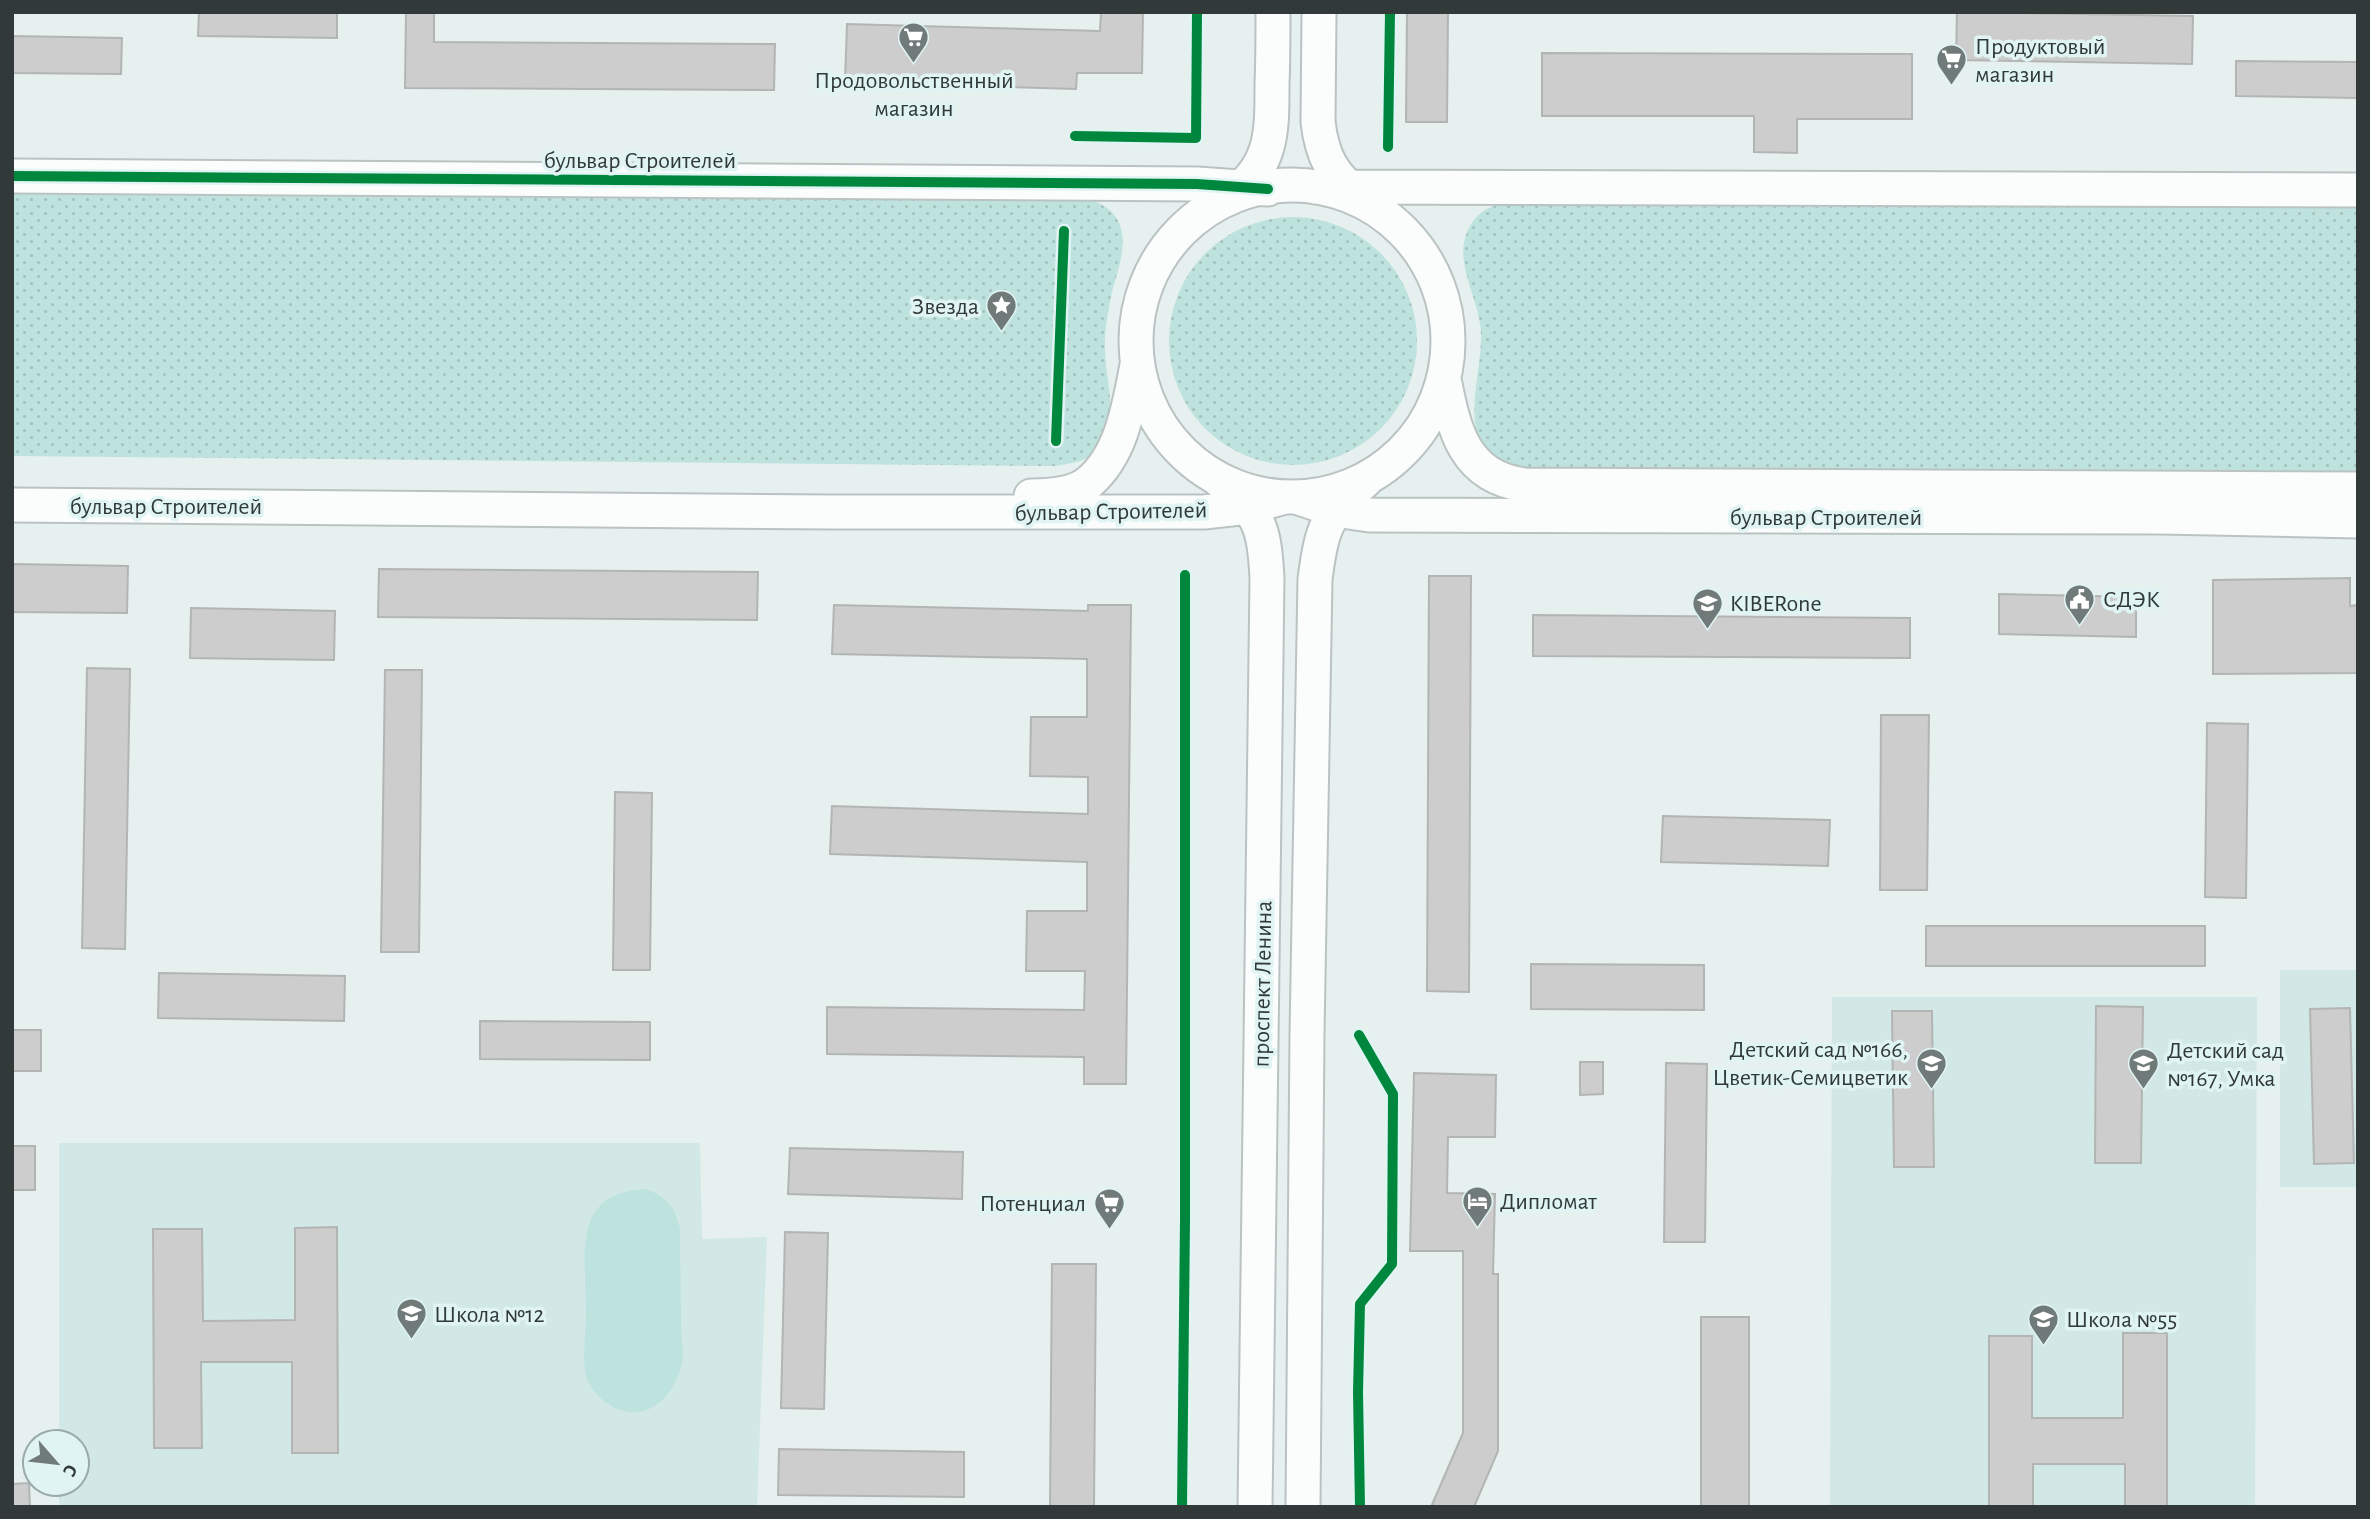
<svg xmlns="http://www.w3.org/2000/svg" width="2370" height="1519" viewBox="0 0 2370 1519" font-family="'Alegreya Sans',sans-serif">
<defs>
<pattern id="grass-dots" width="8" height="8" patternUnits="userSpaceOnUse" patternTransform="scale(1.75)"><rect width="8" height="8" fill="#bee2de"/><path d="M2 2h.1M6 6h.1" fill="none" stroke="#a4c3bf" stroke-width="1.8" stroke-linecap="round"/></pattern>
</defs>
<rect width="100%" height="100%" fill="#e5f0ef"/>
<path fill="#d2e8e6" d="M 2280,970 L 2358,970 L 2358,1187 L 2280,1187 Z
M 1832,997 L 2257,997 L 2255,1507 L 1830,1507 Z
M 59,1143 L 700,1143 L 702,1239 L 767,1237 L 757,1507 L 59,1507 L 59,1484 L 77,1484 L 77,1442 L 59,1442 Z"/>
<path fill="url(#grass-dots)" d="M 12,192 L 400,196 L 1081,197 C 1096,201 1112,207 1119,223 C 1129,247 1116,273 1111,296 C 1108,314 1104,332 1105,350 C 1106,388 1120,412 1098,448 C 1090,462 1070,463 1055,466 L 12,456 Z
M 1509,203 L 2358,207 L 2358,471 L 1525,470 C 1448,453 1482,387 1481,335 C 1481,299 1450,261 1470,226 C 1479,210 1492,205 1509,203 Z
M1169 341a124 124 0 1 1 248 0a124 124 0 1 1-248 0Z"/>
<path fill="#bee2de" d="M 646,1189 C 668,1198 674,1206 680,1228 C 680,1262 681,1296 681,1330 C 682,1342 684,1357 681,1367 C 674,1393 653,1418 624,1411 C 607,1407 591,1392 586,1376 C 582,1362 586,1327 586,1312 C 586,1257 570,1192 646,1189 Z"/>
<path fill="#cccdcc" stroke="#b3b5b3" stroke-width="2" d="M 199,12 L 337,12 L 337,38 L 198,36 Z
M 406,12 L 434,12 L 434,42 L 775,44 L 774,90 L 405,88 Z
M 1101,12 L 1143,12 L 1142,73 L 1077,73 L 1076,89 L 845,82 L 847,24 L 1100,31 Z
M 1407,12 L 1448,12 L 1447,122 L 1406,122 Z
M 1957,12 L 2193,16 L 2192,64 L 1956,60 Z
M 12,36 L 122,38 L 121,74 L 12,73 Z
M 1542,53 L 1912,54 L 1912,119 L 1797,119 L 1797,153 L 1754,152 L 1754,116 L 1542,116 Z
M 2236,61 L 2358,62 L 2358,98 L 2236,96 Z
M 12,564 L 128,566 L 127,613 L 12,612 Z
M 379,569 L 758,572 L 757,620 L 378,617 Z
M 1429,576 L 1471,576 L 1469,992 L 1427,991 Z
M 2350,578 L 2350,606 L 2358,605 L 2358,673 L 2213,674 L 2213,580 Z
M 1999,594 L 2136,597 L 2136,637 L 1999,634 Z
M 834,605 L 1088,611 L 1088,605 L 1131,605 L 1126,1084 L 1084,1084 L 1084,1057 L 827,1054 L 827,1007 L 1084,1010 L 1085,971 L 1026,971 L 1027,911 L 1087,911 L 1087,862 L 830,854 L 832,806 L 1088,814 L 1088,777 L 1030,776 L 1031,717 L 1087,717 L 1087,659 L 832,654 Z
M 191,608 L 335,611 L 334,660 L 190,658 Z
M 1533,615 L 1910,618 L 1910,658 L 1533,656 Z
M 87,668 L 130,669 L 125,949 L 82,948 Z
M 385,670 L 422,670 L 419,952 L 381,952 Z
M 1881,715 L 1929,715 L 1927,890 L 1880,890 Z
M 2207,723 L 2248,724 L 2246,898 L 2205,897 Z
M 615,792 L 652,793 L 650,970 L 613,970 Z
M 1663,816 L 1830,820 L 1828,866 L 1661,862 Z
M 1926,926 L 2205,926 L 2205,966 L 1926,966 Z
M 1531,964 L 1704,965 L 1704,1010 L 1531,1009 Z
M 159,973 L 345,976 L 344,1021 L 158,1018 Z
M 2096,1006 L 2143,1007 L 2141,1163 L 2095,1163 Z
M 2350,1008 L 2354,1163 L 2314,1164 L 2310,1009 Z
M 1892,1011 L 1932,1011 L 1934,1167 L 1894,1167 Z
M 480,1021 L 650,1022 L 650,1060 L 480,1059 Z
M 12,1030 L 41,1030 L 41,1071 L 12,1071 Z
M 1580,1062 L 1603,1062 L 1603,1094 L 1580,1095 Z
M 1666,1063 L 1707,1064 L 1705,1242 L 1664,1242 Z
M 1414,1073 L 1496,1075 L 1495,1137 L 1448,1137 L 1447,1193 L 1495,1194 L 1493,1274 L 1498,1274 L 1498,1451 L 1474,1507 L 1431,1507 L 1463,1433 L 1463,1251 L 1410,1251 Z
M 12,1146 L 35,1146 L 35,1190 L 12,1190 Z
M 790,1148 L 963,1152 L 962,1199 L 788,1194 Z
M 337,1227 L 338,1453 L 292,1453 L 292,1362 L 201,1362 L 202,1448 L 154,1448 L 153,1229 L 202,1229 L 203,1321 L 295,1320 L 295,1228 Z
M 785,1232 L 828,1233 L 824,1409 L 781,1408 Z
M 1052,1264 L 1096,1264 L 1094,1507 L 1050,1507 Z
M 1701,1317 L 1749,1317 L 1749,1507 L 1701,1507 Z
M 2123,1333 L 2167,1333 L 2167,1507 L 2125,1507 L 2125,1464 L 2033,1464 L 2033,1507 L 1989,1507 L 1989,1336 L 2032,1336 L 2032,1418 L 2123,1418 Z
M 779,1449 L 964,1452 L 964,1497 L 778,1495 Z
M 29,1483 L 30,1507 L 12,1507 L 12,1484 Z"/>
<g fill="none" stroke-linecap="round" stroke-linejoin="round">
<defs>
<path id="secondary" d="M 1319,12 L 1318,122 C 1322,156 1332,175 1359,196
M 12,176 L 1197,184 L 1268,189
M1136 341a156 156 0 1 1 312 0a156 156 0 1 1-312 0Z
M 1315,187 L 2358,190
M 1230,196 C 1273,167 1272,131 1272,84 C 1273,60 1273,36 1273,12
M 1444,379 C 1454,430 1464,477 1525,485 L 2358,489
M 1219,480 C 1260,513 1264,526 1267,578 L 1255,1507
M 1031,496 C 1049,496 1073,495 1088,483 C 1122,455 1129,406 1137,365
M 1296,497 L 1335,510 L 1369,515 L 2159,517 L 2358,521
M 12,505 L 831,512 L 1204,512 L 1249,507 L 1285,497
M 1303,1507 L 1307,1034 L 1315,579 C 1322,527 1326,515 1366,480"/>
</defs>
<use href="#secondary" stroke="#bac3c2" stroke-width="37"/>
<use href="#secondary" stroke="#fbfdfd" stroke-width="33"/>
<defs>
<path id="cycleway" d="M 1075,136 L 1196,138 L 1197,12
M 1388,147 L 1390,12
M 12,176 L 1197,184 L 1268,189
M 1056,441 L 1064,231
M 1359,1035 L 1393,1094 L 1392,1264 L 1360,1304 L 1358,1392 L 1360,1507
M 1182,1507 L 1185,1220 L 1185,575"/>
</defs>
<use href="#cycleway" stroke="#e0f5f3" stroke-width="15"/>
<use href="#cycleway" stroke="#00873e" stroke-width="10"/>
</g>
<defs>
<symbol id="supermarket-pin" viewBox="-11 -11 22 30"><path d="M0 17L-7.5 6A9.5 9.5 0 1 1 7.5 6Z" fill="#707a79" stroke="#e0f5f3"/><path d="M-6-5.5h2.5l.6 2H6L4.5 2H-2.5L-4.4-4H-6ZM-1.5 3.2a1.3 1.3 0 1 0 .1 0ZM3 3.2a1.3 1.3 0 1 0 .1 0Z" fill="#fff"/></symbol>
<symbol id="sight-pin" viewBox="-11 -11 22 30"><path d="M0 17L-7.5 6A9.5 9.5 0 1 1 7.5 6Z" fill="#707a79" stroke="#e0f5f3"/><path d="M0-6L1.8-2.2L6-1.7L2.9 1.2L3.7 5.4L0 3.3L-3.7 5.4L-2.9 1.2L-6-1.7L-1.8-2.2Z" fill="#fff"/></symbol>
<symbol id="civic-pin" viewBox="-11 -11 22 30"><path d="M0 17L-7.5 6A9.5 9.5 0 1 1 7.5 6Z" fill="#707a79" stroke="#e0f5f3"/><path d="M-.6-6.5H3V-4.5H.6V-3L4-1V1h2V6H-6V1h2V-1L-.6-3ZM-1.2 2.5V6h2.4V2.5Z" fill="#fff"/></symbol>
<symbol id="school-pin" viewBox="-11 -11 22 30"><path d="M0 17L-7.5 6A9.5 9.5 0 1 1 7.5 6Z" fill="#707a79" stroke="#e0f5f3"/><path d="M0-5L7-2L0 1L-7-2ZM-4 1L0 2.5L4 1V4Q0 6-4 4Z" fill="#fff"/></symbol>
<symbol id="hotel-pin" viewBox="-11 -11 22 30"><path d="M0 17L-7.5 6A9.5 9.5 0 1 1 7.5 6Z" fill="#707a79" stroke="#e0f5f3"/><path d="M-6-4.5h1.5V1H6V5H4.5V3h-9V5H-6ZM-4 0a1.8 1.8 0 1 1 3.6 0ZM.5 0V-2.5h3Q6-2.5 6 0Z" fill="#fff"/></symbol>
</defs>
<g fill-rule="evenodd">
<use href="#supermarket-pin" x="896" y="20" width="35" height="47"/>
<use href="#supermarket-pin" x="1934" y="42" width="35" height="47"/>
<use href="#sight-pin" x="984" y="288" width="35" height="47"/>
<use href="#civic-pin" x="2062" y="582" width="35" height="47"/>
<use href="#school-pin" x="1690" y="586" width="35" height="47"/>
<use href="#school-pin" x="1914" y="1046" width="35" height="47"/>
<use href="#school-pin" x="2126" y="1046" width="35" height="47"/>
<use href="#hotel-pin" x="1460" y="1184" width="35" height="47"/>
<use href="#supermarket-pin" x="1092" y="1186" width="35" height="47"/>
<use href="#school-pin" x="394" y="1296" width="35" height="47"/>
<use href="#school-pin" x="2026" y="1302" width="35" height="47"/>
</g>
<g text-anchor="middle" stroke-width="7" stroke-linejoin="round" paint-order="stroke">
<g font-size="24" fill="#313a39" stroke="#e0f5f3" text-anchor="start">
<text x="1975" y="54">Продуктовый<tspan x="1975" dy="28">магазин</tspan></text>
<text x="914" y="88" text-anchor="middle">Продовольственный<tspan x="914" dy="28">магазин</tspan></text>
<text x="979" y="314" text-anchor="end">Звезда</text>
<text x="2103" y="607">СДЭК</text>
<text x="1730" y="611">KIBERone</text>
<text x="1908" y="1057" text-anchor="end">Детский сад №166,<tspan x="1908" dy="28">Цветик-Семицветик</tspan></text>
<text x="2167" y="1058">Детский сад<tspan x="2167" dy="28">№167, Умка</tspan></text>
<text x="1500" y="1209">Дипломат</text>
<text x="1086" y="1211" text-anchor="end">Потенциал</text>
<text x="434" y="1322">Школа №12</text>
<text x="2066" y="1327">Школа №55</text>
</g>
<g font-size="24" fill="#313a39" stroke="#e0f5f3">
<text x="640" y="168">бульвар Строителей</text>
<text x="166" y="514">бульвар Строителей</text>
<text transform="translate(1111 511) rotate(-1)" y="8">бульвар Строителей</text>
<text x="1826" y="525">бульвар Строителей</text>
<text transform="translate(1262 984) rotate(-89)" y="8">проспект Ленина</text>
</g>
</g>
<rect width="2370" height="1519" fill="none" stroke="#313a39" stroke-width="28"/>
<g transform="translate(56 1463) rotate(118)"><circle r="33" fill="#e0f5f3" stroke="#9aaaa9" stroke-width="2"/>
<path d="M0-5L12 26L0 18L-12 26Z" fill="#707a79"/>
<text y="-10" font-size="19" font-weight="bold" text-anchor="middle" fill="#313a39">С</text>
</g>
</svg>
